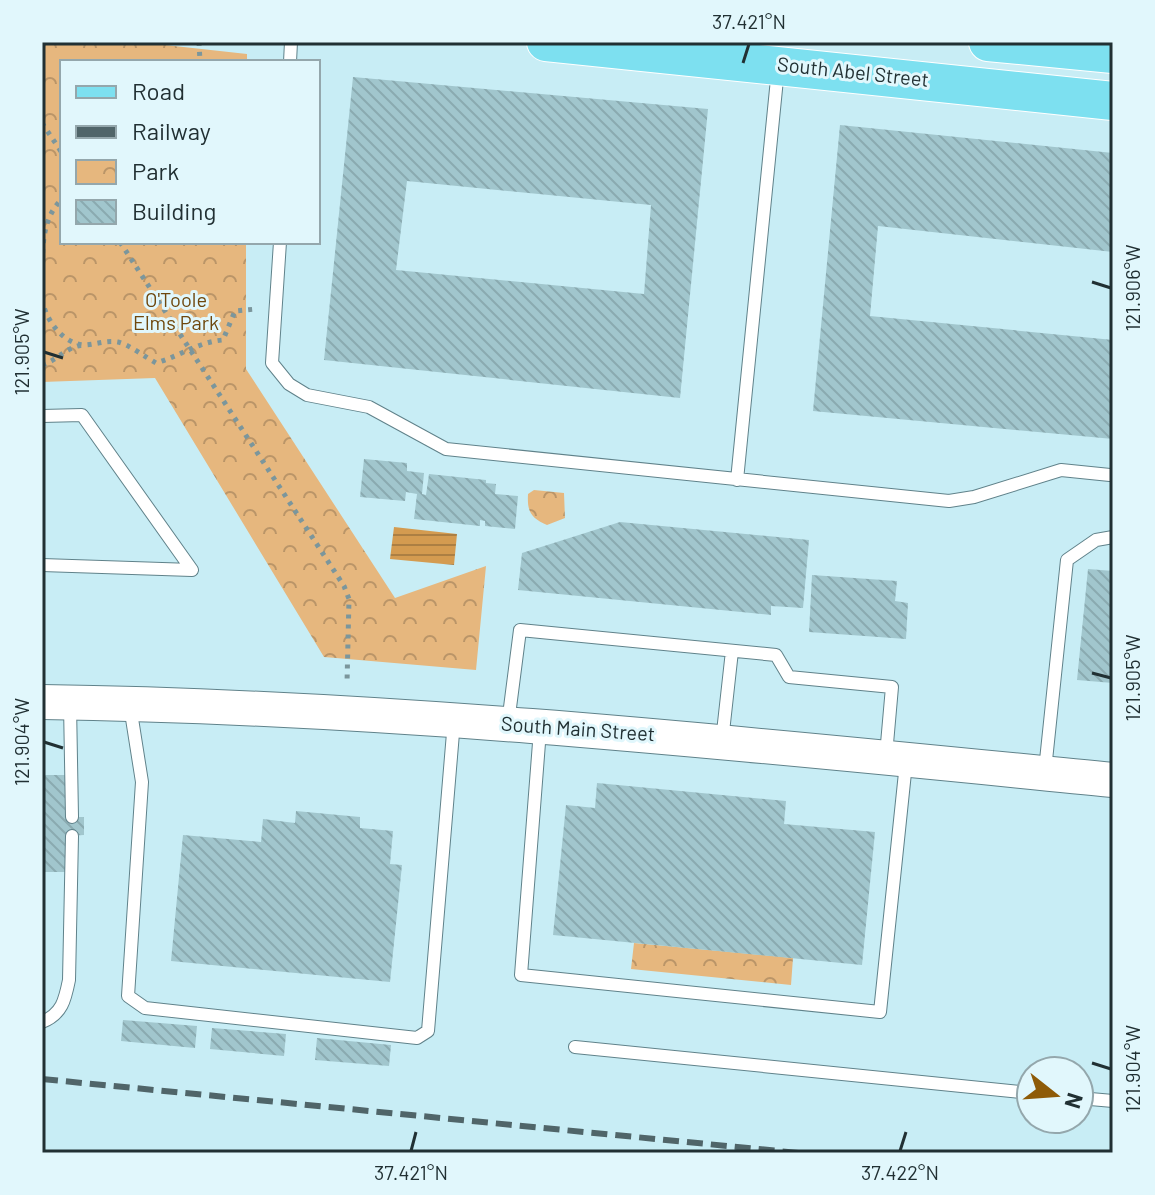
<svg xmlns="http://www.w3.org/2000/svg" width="1155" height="1195" viewBox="0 0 1155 1195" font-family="Barlow,sans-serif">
<defs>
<pattern id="park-crowns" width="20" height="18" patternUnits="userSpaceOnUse" patternTransform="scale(2)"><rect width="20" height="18" fill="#e6b77e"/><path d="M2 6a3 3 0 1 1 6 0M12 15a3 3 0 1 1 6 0" fill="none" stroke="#ba9568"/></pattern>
<pattern id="water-rules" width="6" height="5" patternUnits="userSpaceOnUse" patternTransform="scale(2)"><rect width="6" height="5" fill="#d49b50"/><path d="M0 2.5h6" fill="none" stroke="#ac7f43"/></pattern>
<pattern id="building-back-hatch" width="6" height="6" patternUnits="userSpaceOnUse" patternTransform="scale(2)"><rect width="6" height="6" fill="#a1c6cd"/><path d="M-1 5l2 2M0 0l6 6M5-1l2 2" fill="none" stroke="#8aaab0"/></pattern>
</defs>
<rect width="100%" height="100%" fill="#c8edf5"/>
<path fill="url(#park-crowns)" d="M 42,42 L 138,42 L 247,54 L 247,62 L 62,62 L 62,242 L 246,242 L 246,369 L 395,598 L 486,566 L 476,670 L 324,657 L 155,378 L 42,382 Z
M 534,490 L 564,493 L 565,518 L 547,525 C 531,518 527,512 528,494 Z
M 634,943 L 793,958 L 791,985 L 631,969 Z"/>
<path fill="url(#water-rules)" d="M 394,527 L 457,534 L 454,565 L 390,559 Z"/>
<path fill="url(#building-back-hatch)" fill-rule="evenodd" d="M 353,77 L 708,109 L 680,398 L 324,360 ZM 407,181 L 651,205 L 644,294 L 396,270 Z
M 840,125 L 1113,153 L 1113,252 L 878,226 L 870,316 L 1113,340 L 1113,439 L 813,411 Z
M 364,459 L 407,463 L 407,471 L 424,473 L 422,494 L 426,495 L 429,474 L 486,480 L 486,483 L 496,484 L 495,494 L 518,496 L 515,529 L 485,526 L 485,521 L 480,520 L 480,526 L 414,519 L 417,494 L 406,492 L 405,501 L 360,497 Z
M 620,522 L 809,540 L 803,608 L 771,606 L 771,615 L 518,590 L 522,553 Z
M 1088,569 L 1113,571 L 1113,683 L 1077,680 Z
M 812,575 L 897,581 L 895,601 L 908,603 L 906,639 L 809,632 Z
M 42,775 L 66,775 L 66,817 L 84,817 L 84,835 L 66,836 L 67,872 L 42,872 Z
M 597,783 L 786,801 L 784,824 L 875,832 L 862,965 L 553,935 L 566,805 L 595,808 Z
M 296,811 L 360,817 L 360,828 L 393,831 L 390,864 L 402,865 L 390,982 L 171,961 L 183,835 L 261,842 L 263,819 L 295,823 Z
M 123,1020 L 197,1026 L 195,1048 L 121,1041 Z
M 212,1028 L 286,1034 L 284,1056 L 210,1049 Z
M 317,1038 L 391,1045 L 389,1066 L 315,1060 Z"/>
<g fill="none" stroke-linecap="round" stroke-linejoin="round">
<defs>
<path id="lane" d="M 290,62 L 291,42
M 280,242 L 272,363 L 289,384 L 307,395 L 369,407 L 446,449 L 949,501 L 974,497 L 1061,470 L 1110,475
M 42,416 L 82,415 L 192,570 L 42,565
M 737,480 L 778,69
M 70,704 L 72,817
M 130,706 L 142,782 L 128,996 L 145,1008 L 417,1038 L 428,1031 L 454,721
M 508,723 L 520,630 L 776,655 L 789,677 L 892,687 L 886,755
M 540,730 L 521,975 L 880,1012 L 906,763
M 722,741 L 732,651
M 1045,770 L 1067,560 L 1096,540 L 1113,537
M 42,1022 C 62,1014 65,1000 69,980 L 72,836
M 575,1047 L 1031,1093
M 1079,1098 L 1113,1101"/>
<path id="secondary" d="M 42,702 C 401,707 756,745 1113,780"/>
<path id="primary" d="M 546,42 L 1113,101
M 988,42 L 1113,54"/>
</defs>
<use href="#lane" stroke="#60828a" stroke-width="14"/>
<use href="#secondary" stroke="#60828a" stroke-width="36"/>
<use href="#primary" stroke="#fff" stroke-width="40"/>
<path stroke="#7b969c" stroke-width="5" stroke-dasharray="4 6" stroke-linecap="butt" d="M 199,42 L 200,62
M 42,123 L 62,153
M 120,242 L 344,586 L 349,599 L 347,683
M 42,293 C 44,261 37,223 62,199
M 42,299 C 45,319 63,345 86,345 C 97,344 107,340 118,342 C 130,345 145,357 156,363 C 180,356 198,342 223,340 L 235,311 L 256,309
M 42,365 C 58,360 65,348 82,345"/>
<use href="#lane" stroke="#fff" stroke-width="12"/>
<use href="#secondary" stroke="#fff" stroke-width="34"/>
<use href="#primary" stroke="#7de0f0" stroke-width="38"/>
<path stroke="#506569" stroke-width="6" stroke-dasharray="16 8" stroke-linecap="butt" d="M 42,1079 L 799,1153"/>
</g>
<path fill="none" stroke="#213033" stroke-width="3" d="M 743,63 L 749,44M 1092,282 L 1111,288M 44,352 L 63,358M 1092,673 L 1111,678M 44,742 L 63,748M 1092,1063 L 1111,1069M 411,1151 L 416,1132M 900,1151 L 906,1132"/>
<g text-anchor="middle" stroke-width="6" stroke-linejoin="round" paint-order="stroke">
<g font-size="20" fill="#213033" stroke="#e1f7fc">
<text transform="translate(853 72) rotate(6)" y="7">South Abel Street</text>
<text transform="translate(578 729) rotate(4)" y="7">South Main Street</text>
</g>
<g font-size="20" fill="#6e470d" stroke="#e1f7fc">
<text x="176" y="307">O'Toole<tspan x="176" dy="23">Elms Park</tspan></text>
</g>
</g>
<rect width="1155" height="1195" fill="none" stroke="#e1f7fc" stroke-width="88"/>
<rect x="60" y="60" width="260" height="184" fill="#e1f7fc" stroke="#94a7ac" stroke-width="2"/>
<rect x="76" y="86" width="40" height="12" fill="#7de0f0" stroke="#94a7ac" stroke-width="2"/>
<text x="132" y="100" font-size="24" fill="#213033">Road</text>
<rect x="76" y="126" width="40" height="12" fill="#506569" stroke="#94a7ac" stroke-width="2"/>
<text x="132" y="140" font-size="24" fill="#213033">Railway</text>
<rect x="76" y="160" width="40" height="24" fill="url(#park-crowns)" stroke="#94a7ac" stroke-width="2"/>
<text x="132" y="180" font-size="24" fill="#213033">Park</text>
<rect x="76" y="200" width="40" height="24" fill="url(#building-back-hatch)" stroke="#94a7ac" stroke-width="2"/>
<text x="132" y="220" font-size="24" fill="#213033">Building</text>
<g transform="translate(1055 1095) rotate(107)"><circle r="38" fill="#e1f7fc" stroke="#94a7ac" stroke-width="2"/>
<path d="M0-6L14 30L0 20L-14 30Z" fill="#8e5b08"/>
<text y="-12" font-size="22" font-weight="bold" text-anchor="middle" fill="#213033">N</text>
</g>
<rect x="44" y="44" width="1067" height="1107" fill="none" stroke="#213033" stroke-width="3"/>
<g font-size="20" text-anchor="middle" fill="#213033">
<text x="749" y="29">37.421°N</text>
<text transform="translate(1133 288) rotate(-90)" y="7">121.906°W</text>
<text transform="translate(22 352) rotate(-90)" y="7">121.905°W</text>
<text transform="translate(1133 678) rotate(-90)" y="7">121.905°W</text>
<text transform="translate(22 742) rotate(-90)" y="7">121.904°W</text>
<text transform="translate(1133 1069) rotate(-90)" y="7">121.904°W</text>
<text x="411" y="1180">37.421°N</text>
<text x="900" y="1180">37.422°N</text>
</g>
</svg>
